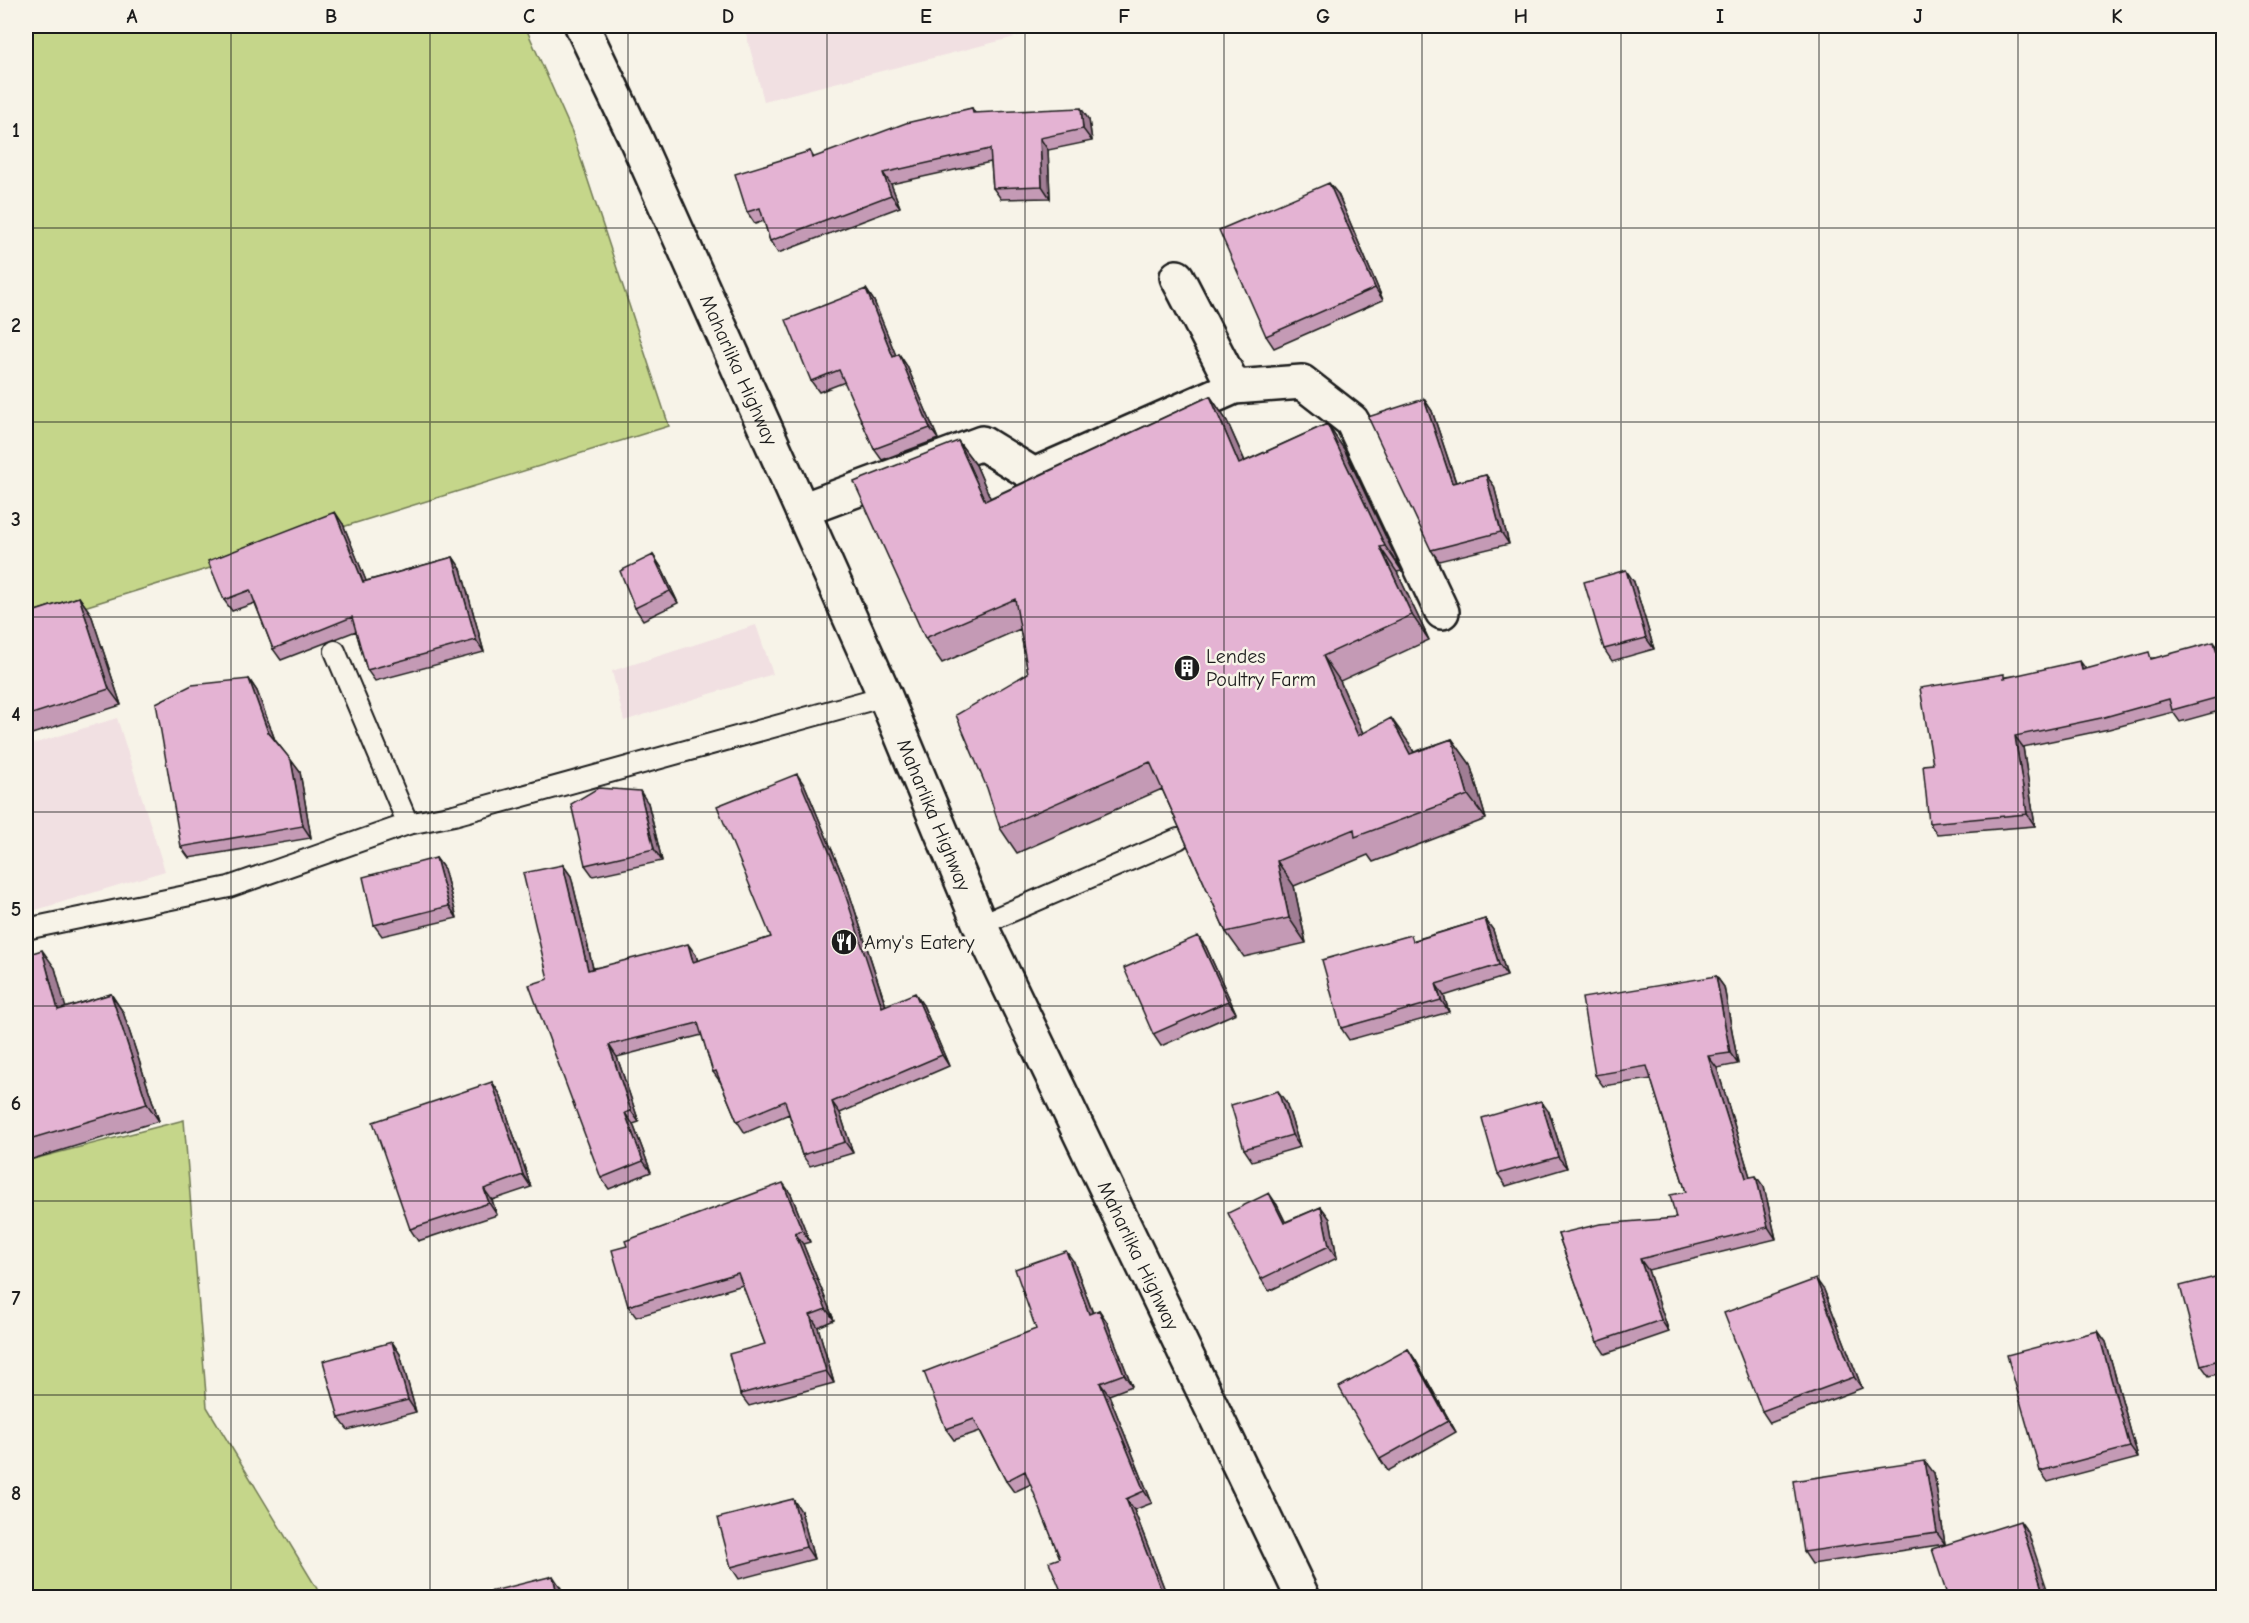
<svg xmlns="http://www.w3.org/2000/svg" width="2249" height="1623" viewBox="0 0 2249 1623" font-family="'Comic Neue',sans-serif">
<rect width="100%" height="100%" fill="#f7f3e8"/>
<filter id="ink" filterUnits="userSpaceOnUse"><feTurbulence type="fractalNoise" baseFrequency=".0167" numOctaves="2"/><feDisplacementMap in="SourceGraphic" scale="12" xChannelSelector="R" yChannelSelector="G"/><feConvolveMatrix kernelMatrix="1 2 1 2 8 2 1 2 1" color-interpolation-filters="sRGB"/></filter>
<g filter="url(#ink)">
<path fill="#f1e0e2" d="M 744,26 L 1058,26 L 764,101 Z
M 756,625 L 773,674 L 624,721 L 612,671 Z
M 117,718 L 165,871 L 26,913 L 26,746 Z"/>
<path fill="#c5d68a" stroke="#707953" stroke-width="1.5" d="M 26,26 L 525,26 L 572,132 L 669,426 L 26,625 Z
M 184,1120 L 207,1407 L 322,1597 L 26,1598 L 26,1161 Z"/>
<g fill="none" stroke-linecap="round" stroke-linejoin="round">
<defs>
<path id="lane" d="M 335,651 L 408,824
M 980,925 L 1178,839
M 26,929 L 229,887 L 408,824 L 454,815 L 885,696"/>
<path id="street" d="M 1234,387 L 1302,382 L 1352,421 L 1442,612
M 802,510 L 982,443 L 1034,475 L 1234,387 L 1177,277"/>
<g id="highway">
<path id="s1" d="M 582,26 L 635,137 L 885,696 L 980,925 L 1303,1598"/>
</g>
</defs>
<use href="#lane" stroke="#1c1c1c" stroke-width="24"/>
<use href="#street" stroke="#1c1c1c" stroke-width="38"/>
<use href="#highway" stroke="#1c1c1c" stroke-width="38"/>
<use href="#lane" stroke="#f7f3e8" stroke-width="20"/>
<use href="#street" stroke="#f7f3e8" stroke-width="33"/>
<use href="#highway" stroke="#f7f3e8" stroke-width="33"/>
</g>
<path fill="#c49ab5" stroke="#1c1c1c" stroke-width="1.5" d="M 972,108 L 975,113 L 1089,120 L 1092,141 L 1048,150 L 1050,198 L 1001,199 L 993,188 L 991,162 L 891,184 L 900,207 L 778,253 L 770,241 L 764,221 L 755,224 L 747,212 L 810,151 L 814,158 Z
M 1338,194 L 1383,300 L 1274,348 L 1266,336 Z
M 866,289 L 874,301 L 896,356 L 899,354 L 907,366 L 938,439 L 882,460 L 874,449 L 845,382 L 819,392 L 811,381 Z
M 1210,396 L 1227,421 L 1245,461 L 1327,424 L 1344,449 L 1402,571 L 1397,572 L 1429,640 L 1340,681 L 1363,733 L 1409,743 L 1414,752 L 1452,739 L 1470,764 L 1486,819 L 1373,862 L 1368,855 L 1294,886 L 1306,943 L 1244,957 L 1226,932 L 1162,789 L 1017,853 L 1000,828 L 1028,673 L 1020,629 L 942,663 L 925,638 L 958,441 L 976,465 L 990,498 Z
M 1424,399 L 1432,411 L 1456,482 L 1486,475 L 1494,486 L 1509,544 L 1439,561 L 1431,550 Z
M 343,524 L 366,581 L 453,557 L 461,569 L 484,652 L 375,681 L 367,670 L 356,631 L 281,660 L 273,649 L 255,603 L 232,611 L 224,600 Z
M 653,555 L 661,567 L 678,603 L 643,620 L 635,608 Z
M 1634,582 L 1654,649 L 1612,661 L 1604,649 Z
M 79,597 L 91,614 L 121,705 L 26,736 L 26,614 Z
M 2222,653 L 2223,657 L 2223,710 L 2180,722 L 2173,712 L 2109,729 L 2023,747 L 2035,826 L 1937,834 L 1929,823 L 1933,764 L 2005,677 L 2086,669 L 2153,658 Z
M 249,679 L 257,691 L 275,740 L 300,772 L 311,838 L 189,858 L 181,847 Z
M 805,786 L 847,886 L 886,1006 L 923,1005 L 949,1066 L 840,1113 L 853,1153 L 810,1166 L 802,1155 L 789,1114 L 745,1133 L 737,1121 L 721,1083 L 713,1072 L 702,1035 L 617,1057 L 639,1122 L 633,1124 L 651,1172 L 609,1189 L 601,1178 L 548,979 L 563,865 L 571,876 L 593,968 L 696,955 L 698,961 L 771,937 Z
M 648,803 L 662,861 L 593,876 L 585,865 Z
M 436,858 L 444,869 L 457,918 L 382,936 L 374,925 Z
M 1485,919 L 1493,930 L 1507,976 L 1444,996 L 1449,1012 L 1349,1040 L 1341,1028 L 1415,940 Z
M 1206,947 L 1236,1013 L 1161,1046 L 1153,1034 Z
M 26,955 L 55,968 L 65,1008 L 111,994 L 123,1012 L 159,1121 L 26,1161 Z
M 1716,976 L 1724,987 L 1738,1064 L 1717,1068 L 1750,1177 L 1764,1187 L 1776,1239 L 1648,1270 L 1669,1332 L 1605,1354 L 1597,1342 L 1558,1234 L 1676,1218 L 1686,1192 L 1651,1079 L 1603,1086 L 1595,1075 Z
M 492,1082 L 500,1094 L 531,1187 L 492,1200 L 497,1215 L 418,1241 L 410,1229 Z
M 1286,1102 L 1300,1147 L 1252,1161 L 1244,1149 Z
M 1549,1112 L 1567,1168 L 1506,1186 L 1498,1174 Z
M 791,1194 L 810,1242 L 803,1244 L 834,1320 L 818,1327 L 834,1383 L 749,1406 L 740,1394 L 765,1344 L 743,1285 L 636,1317 L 628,1306 Z
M 1277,1205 L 1285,1222 L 1321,1207 L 1330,1219 L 1337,1258 L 1269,1291 L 1261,1279 Z
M 1074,1262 L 1093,1313 L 1099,1310 L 1107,1322 L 1132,1386 L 1109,1395 L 1152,1503 L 1134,1510 L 1168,1598 L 1064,1598 L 1060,1558 L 1031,1484 L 1014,1492 L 1006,1481 L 980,1431 L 954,1440 L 946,1429 L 1036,1329 Z
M 2223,1275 L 2223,1373 L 2209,1376 L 2201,1365 Z
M 1824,1290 L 1862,1388 L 1770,1423 L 1762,1411 Z
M 2098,1331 L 2106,1342 L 2138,1458 L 2048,1482 L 2040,1471 Z
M 392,1342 L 400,1354 L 416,1412 L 348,1430 L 339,1418 Z
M 1408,1349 L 1416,1361 L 1456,1432 L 1388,1471 L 1380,1459 Z
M 1934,1473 L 1945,1544 L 1812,1564 L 1804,1552 Z
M 801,1511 L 814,1559 L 739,1579 L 731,1567 Z"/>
<path fill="#a07d94" stroke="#1c1c1c" stroke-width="1.5" d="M 1081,108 L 1089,120 L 1092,141 L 1083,129 Z
M 1040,138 L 1048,150 L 1050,198 L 1042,186 Z
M 883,173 L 891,184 L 900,207 L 891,195 Z
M 1329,183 L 1338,194 L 1383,300 L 1375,288 Z
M 866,289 L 874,301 L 901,368 L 893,357 Z
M 899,354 L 907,366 L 938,439 L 930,428 Z
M 1210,396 L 1227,421 L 1257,489 L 1239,464 Z
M 1424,399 L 1432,411 L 1460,495 L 1452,483 Z
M 1327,424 L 1344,449 L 1402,571 L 1385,546 Z
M 958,441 L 976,465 L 1002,525 L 985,501 Z
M 1486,475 L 1494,486 L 1509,544 L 1501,532 Z
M 335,512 L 343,524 L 371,593 L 363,582 Z
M 1380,547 L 1397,572 L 1429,640 L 1412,615 Z
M 653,555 L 661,567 L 678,603 L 670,591 Z
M 453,557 L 461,569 L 484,652 L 476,640 Z
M 1626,570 L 1634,582 L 1654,649 L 1646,638 Z
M 79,597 L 91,614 L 121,705 L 109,689 Z
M 2214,642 L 2222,653 L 2223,657 L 2223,676 Z
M 1323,656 L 1340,681 L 1375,761 L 1358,736 Z
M 2080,661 L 2088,672 L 2082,670 Z
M 249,679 L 257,691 L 276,743 L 268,732 Z
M 1391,718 L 1409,743 L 1427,778 L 1410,754 Z
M 2015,736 L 2023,747 L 2035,826 L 2027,814 Z
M 1452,739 L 1470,764 L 1486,819 L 1468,795 Z
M 291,760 L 300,772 L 311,838 L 303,826 Z
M 797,774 L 805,786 L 847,886 L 890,1019 L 882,1007 Z
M 640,791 L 648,803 L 662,861 L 654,849 Z
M 436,858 L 444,869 L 457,918 L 449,906 Z
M 1277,861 L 1294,886 L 1306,943 L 1289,918 Z
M 563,865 L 571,876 L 596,981 L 588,970 Z
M 1485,919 L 1493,930 L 1507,976 L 1499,965 Z
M 1198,936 L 1206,947 L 1236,1013 L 1228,1001 Z
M 688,944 L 696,955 L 701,974 L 693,962 Z
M 42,950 L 55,968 L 71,1027 L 58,1010 Z
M 1716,976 L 1724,987 L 1738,1064 L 1730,1053 Z
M 1436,984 L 1444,996 L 1449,1012 L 1441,1000 Z
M 915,993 L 923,1005 L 949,1066 L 942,1055 Z
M 111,994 L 123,1012 L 159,1121 L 147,1104 Z
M 609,1045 L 617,1057 L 639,1122 L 631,1111 Z
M 1708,1056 L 1717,1068 L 1754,1190 L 1746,1178 Z
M 492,1082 L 500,1094 L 531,1187 L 523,1175 Z
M 1278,1091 L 1286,1102 L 1300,1147 L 1292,1135 Z
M 1541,1101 L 1549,1112 L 1567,1168 L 1558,1157 Z
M 832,1102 L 840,1113 L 853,1153 L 845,1142 Z
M 625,1113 L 633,1124 L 651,1172 L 643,1161 Z
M 1756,1176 L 1764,1187 L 1776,1239 L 1768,1227 Z
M 783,1183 L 791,1194 L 810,1242 L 802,1230 Z
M 484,1189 L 492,1200 L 497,1215 L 489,1203 Z
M 1269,1193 L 1277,1205 L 1292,1235 L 1284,1223 Z
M 1321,1207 L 1330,1219 L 1337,1258 L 1329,1246 Z
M 795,1233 L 803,1244 L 834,1320 L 826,1309 Z
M 1066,1251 L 1074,1262 L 1097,1325 L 1089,1314 Z
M 1640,1259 L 1648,1270 L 1669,1332 L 1661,1320 Z
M 1816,1279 L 1824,1290 L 1862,1388 L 1854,1377 Z
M 1099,1310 L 1107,1322 L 1132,1386 L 1124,1374 Z
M 810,1315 L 818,1327 L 834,1383 L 826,1371 Z
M 2098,1331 L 2106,1342 L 2138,1458 L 2130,1447 Z
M 392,1342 L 400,1354 L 416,1412 L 408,1400 Z
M 1408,1349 L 1416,1361 L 1456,1432 L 1448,1421 Z
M 1100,1383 L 1109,1395 L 1152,1503 L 1144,1491 Z
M 1925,1461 L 1934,1473 L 1945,1544 L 1937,1533 Z
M 793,1499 L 801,1511 L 814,1559 L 806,1547 Z
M 1126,1499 L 1134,1510 L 1168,1598 L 1164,1598 Z
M 2020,1521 L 2028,1532 L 2050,1598 L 2045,1598 Z
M 553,1576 L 561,1588 L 563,1598 L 558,1598 Z"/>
<path fill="#e4b3d3" stroke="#1c1c1c" stroke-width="1.5" d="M 972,108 L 973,113 L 1081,108 L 1083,129 L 1040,138 L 1042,186 L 993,188 L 990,149 L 883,173 L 891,195 L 770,241 L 760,208 L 747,212 L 735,174 L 810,151 L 812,158 L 906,123 Z
M 1329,183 L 1375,288 L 1266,336 L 1219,230 Z
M 866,289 L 893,357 L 899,354 L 930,428 L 874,449 L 839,370 L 811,381 L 786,320 Z
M 1210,396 L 1239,464 L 1327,424 L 1385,546 L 1380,547 L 1412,615 L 1323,656 L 1358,736 L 1391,718 L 1410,754 L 1452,739 L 1468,795 L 1355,837 L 1354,829 L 1277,861 L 1289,918 L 1226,932 L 1150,762 L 1000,828 L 987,788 L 956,715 L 1028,673 L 1015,599 L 925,638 L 854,482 L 958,441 L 985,501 Z
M 1424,399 L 1452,483 L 1486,475 L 1501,532 L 1431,550 L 1368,417 Z
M 335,512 L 363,582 L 453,557 L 476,640 L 367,670 L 352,617 L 273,649 L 250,590 L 224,600 L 208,561 Z
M 653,555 L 670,591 L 635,608 L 620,571 Z
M 1626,570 L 1646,638 L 1604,649 L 1584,582 Z
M 79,597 L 109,689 L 26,716 L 26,614 Z
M 2214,642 L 2223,676 L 2223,696 L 2172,710 L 2169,699 L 2101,718 L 2015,736 L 2027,814 L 1929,823 L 1923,765 L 1933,764 L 1920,688 L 2004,674 L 2004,678 L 2080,661 L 2082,670 L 2149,652 L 2151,659 Z
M 249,679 L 268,732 L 291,760 L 303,826 L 181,847 L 156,703 L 192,685 Z
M 797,774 L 839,875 L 882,1007 L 915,993 L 942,1055 L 832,1102 L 845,1142 L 802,1155 L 785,1101 L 737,1121 L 716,1071 L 713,1072 L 698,1023 L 609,1045 L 631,1111 L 625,1113 L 643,1161 L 601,1178 L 529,985 L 548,979 L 523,873 L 563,865 L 588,970 L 688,944 L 693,962 L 771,937 L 717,806 Z
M 598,788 L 640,791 L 654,849 L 585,865 L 571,804 Z
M 436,858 L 449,906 L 374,925 L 363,877 Z
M 1485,919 L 1499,965 L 1436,984 L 1441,1000 L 1341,1028 L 1322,960 L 1411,935 L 1413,941 Z
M 1198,936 L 1228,1001 L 1153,1034 L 1124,968 Z
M 42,950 L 58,1010 L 111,994 L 147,1104 L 26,1140 L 26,955 Z
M 1716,976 L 1730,1053 L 1708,1056 L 1746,1178 L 1756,1176 L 1768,1227 L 1640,1259 L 1661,1320 L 1597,1342 L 1558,1234 L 1600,1224 L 1676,1218 L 1670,1195 L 1686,1192 L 1647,1066 L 1595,1075 L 1582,998 Z
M 492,1082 L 523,1175 L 484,1189 L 489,1203 L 410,1229 L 373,1122 Z
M 1278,1091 L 1292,1135 L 1244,1149 L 1231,1105 Z
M 1541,1101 L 1558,1157 L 1498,1174 L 1482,1118 Z
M 783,1183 L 802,1230 L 795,1233 L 826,1309 L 810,1315 L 826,1371 L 740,1394 L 729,1354 L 765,1344 L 738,1273 L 628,1306 L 612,1250 L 627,1246 L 625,1241 Z
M 1269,1193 L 1284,1223 L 1321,1207 L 1329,1246 L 1261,1279 L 1228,1213 Z
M 1066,1251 L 1089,1314 L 1099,1310 L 1124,1374 L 1100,1383 L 1144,1491 L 1126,1499 L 1164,1598 L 1064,1598 L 1049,1562 L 1060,1558 L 1025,1471 L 1006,1481 L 974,1419 L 946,1429 L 924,1372 L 1036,1329 L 1015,1269 Z
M 2223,1275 L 2223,1359 L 2201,1365 L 2180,1286 Z
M 1816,1279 L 1854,1377 L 1762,1411 L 1724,1313 Z
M 2098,1331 L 2130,1447 L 2040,1471 L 2007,1355 Z
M 392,1342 L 408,1400 L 339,1418 L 323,1361 Z
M 1408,1349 L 1448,1421 L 1380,1459 L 1339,1387 Z
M 1925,1461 L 1937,1533 L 1804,1552 L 1793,1481 Z
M 793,1499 L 806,1547 L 731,1567 L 718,1518 Z
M 2020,1521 L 2045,1598 L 1948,1598 L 1932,1549 Z
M 553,1576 L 558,1598 L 475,1598 L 478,1597 L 477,1595 Z"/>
</g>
<path fill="none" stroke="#1c1c1c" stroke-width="1.5" stroke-opacity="0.55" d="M 231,26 L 231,1598M 430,26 L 430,1598M 628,26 L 628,1598M 827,26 L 827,1598M 1025,26 L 1025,1598M 1224,26 L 1224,1598M 1422,26 L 1422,1598M 1621,26 L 1621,1598M 1819,26 L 1819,1598M 2018,26 L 2018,1598M 26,228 L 2224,228M 26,422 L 2224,422M 26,617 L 2224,617M 26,812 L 2224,812M 26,1006 L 2224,1006M 26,1201 L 2224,1201M 26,1395 L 2224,1395"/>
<defs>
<symbol id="building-disc" viewBox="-11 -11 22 22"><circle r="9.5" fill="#1c1c1c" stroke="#f7f3e8"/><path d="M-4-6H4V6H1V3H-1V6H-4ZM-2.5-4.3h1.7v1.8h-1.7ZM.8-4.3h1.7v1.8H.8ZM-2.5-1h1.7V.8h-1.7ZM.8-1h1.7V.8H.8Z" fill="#fff"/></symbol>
<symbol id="restaurant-disc" viewBox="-11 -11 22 22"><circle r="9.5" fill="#1c1c1c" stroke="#f7f3e8"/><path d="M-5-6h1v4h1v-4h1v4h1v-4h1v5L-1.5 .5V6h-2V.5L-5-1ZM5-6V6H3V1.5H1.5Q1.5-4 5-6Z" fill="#fff"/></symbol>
</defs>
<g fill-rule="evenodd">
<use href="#building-disc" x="1172" y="653" width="30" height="30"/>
<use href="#restaurant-disc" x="829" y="927" width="30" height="30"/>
</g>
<g text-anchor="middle" stroke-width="5" stroke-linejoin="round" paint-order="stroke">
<g font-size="20" fill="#1c1c1c" stroke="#f7f3e8">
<text dy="7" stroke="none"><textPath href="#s1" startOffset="378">Maharlika Highway</textPath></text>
<text dy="7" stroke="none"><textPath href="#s1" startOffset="864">Maharlika Highway</textPath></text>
<text dy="7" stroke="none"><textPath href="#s1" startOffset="1350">Maharlika Highway</textPath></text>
</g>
<g font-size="20" fill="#1c1c1c" stroke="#f7f3e8" text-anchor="start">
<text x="1206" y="663">Lendes<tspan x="1206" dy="23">Poultry Farm</tspan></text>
<text x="864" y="949">Amy's Eatery</text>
</g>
</g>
<rect width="2249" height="1623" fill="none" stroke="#f7f3e8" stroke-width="66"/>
<rect x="33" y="33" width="2183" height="1557" fill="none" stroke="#1c1c1c" stroke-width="2"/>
<g font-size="20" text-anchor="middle" font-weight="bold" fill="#1c1c1c">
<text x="132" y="23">A</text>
<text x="331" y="23">B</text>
<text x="529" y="23">C</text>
<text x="728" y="23">D</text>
<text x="926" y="23">E</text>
<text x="1124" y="23">F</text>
<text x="1323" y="23">G</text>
<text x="1521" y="23">H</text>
<text x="1720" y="23">I</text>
<text x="1918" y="23">J</text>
<text x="2117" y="23">K</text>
<text x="16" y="137">1</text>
<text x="16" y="332">2</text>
<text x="16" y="526">3</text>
<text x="16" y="721">4</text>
<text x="16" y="916">5</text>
<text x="16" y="1110">6</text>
<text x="16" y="1305">7</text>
<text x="16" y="1500">8</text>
</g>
</svg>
